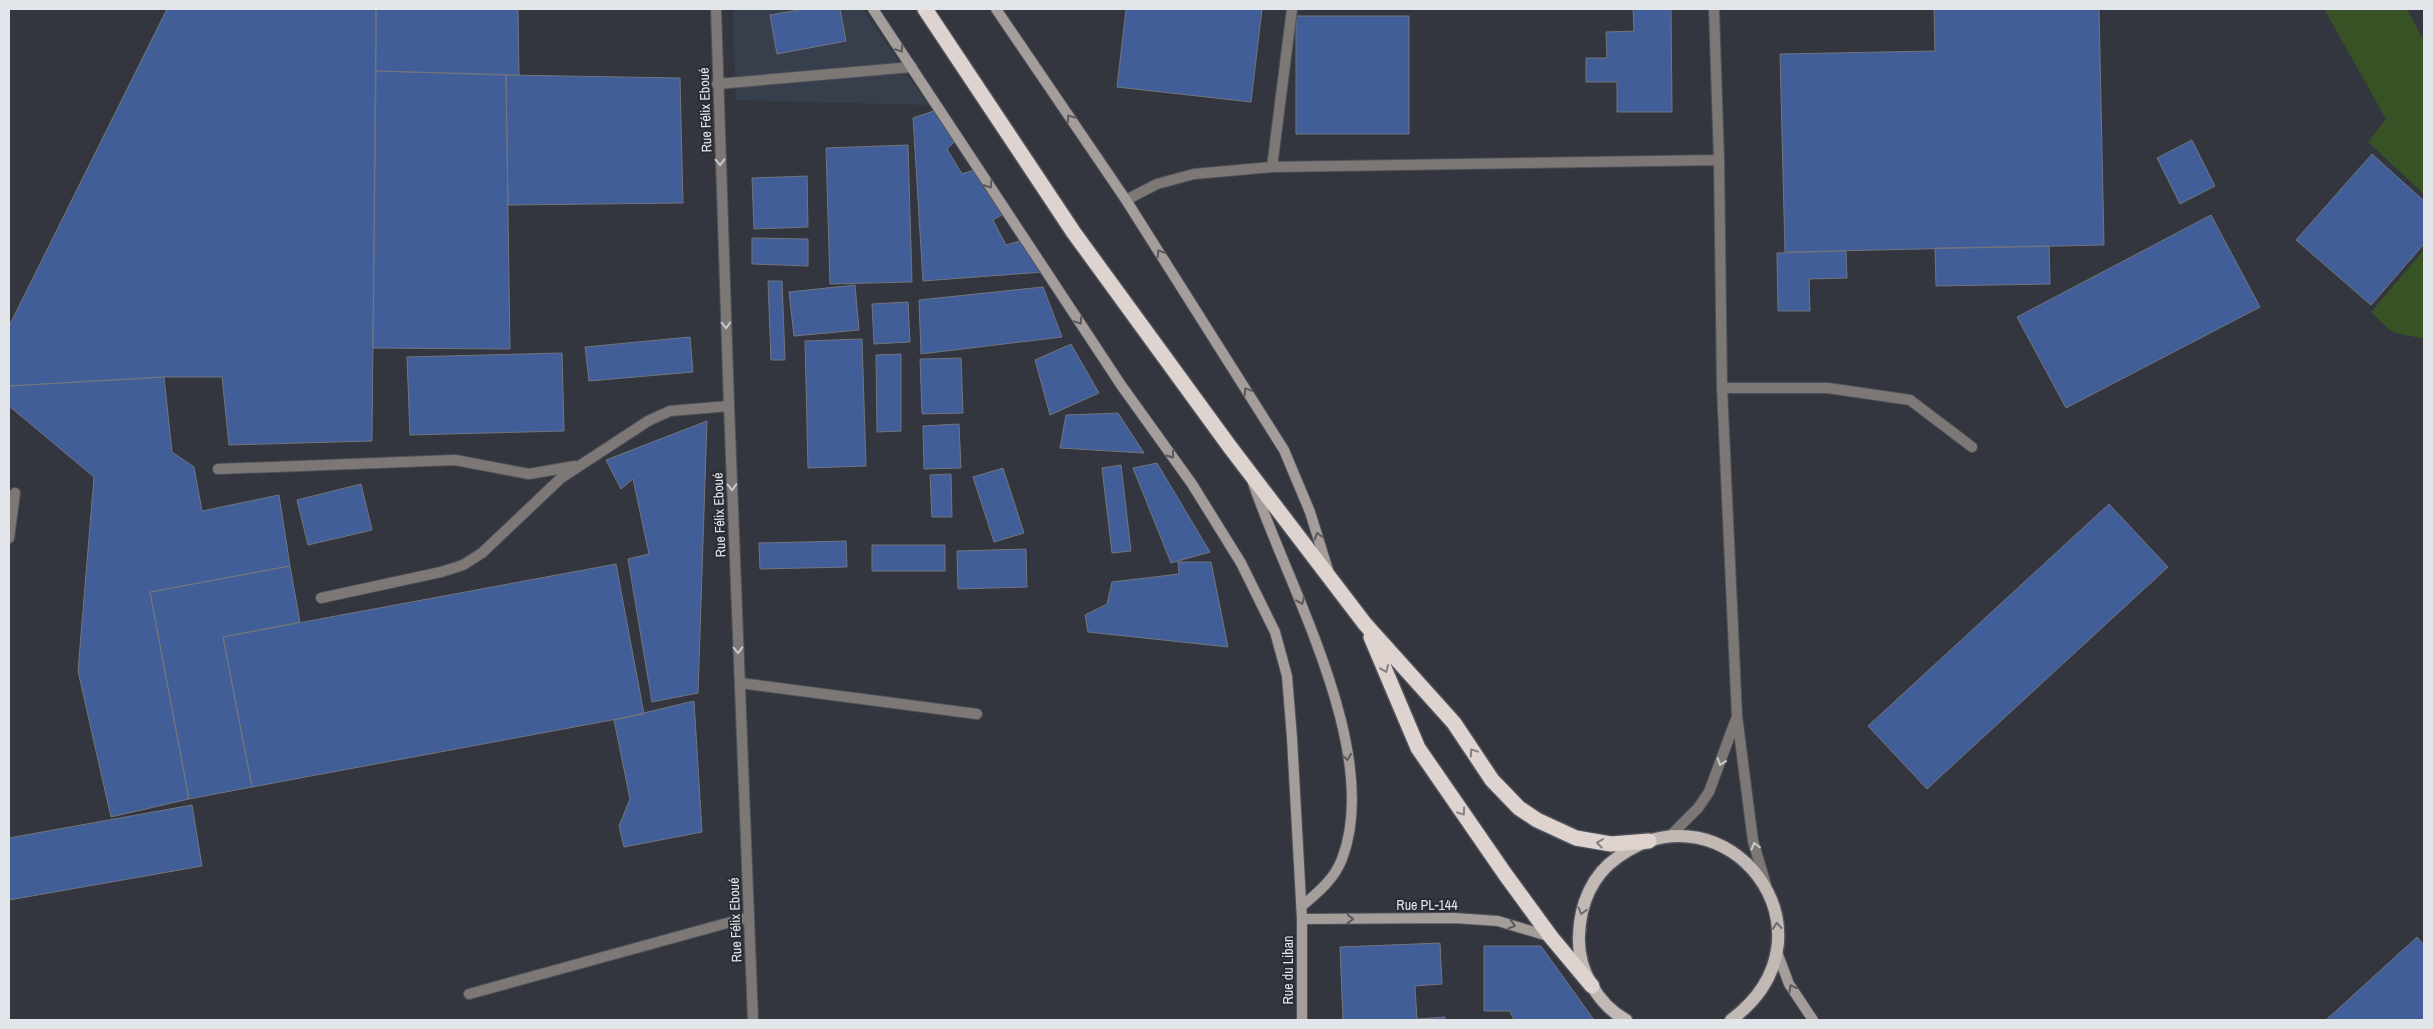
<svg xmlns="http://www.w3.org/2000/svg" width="2433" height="1029" viewBox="0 0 2433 1029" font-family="'Archivo Narrow',sans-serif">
<rect width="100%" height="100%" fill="#33363e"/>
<path fill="#383f4c" d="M 733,9 L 863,9 L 928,105 L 736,100 Z"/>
<path fill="#375325" d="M 2324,9 L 2407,9 L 2424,41 L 2424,194 L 2368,142 L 2386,119 Z
M 2424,250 L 2424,339 L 2392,332 L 2371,312 Z"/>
<path fill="#425e99" stroke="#71757e" d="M 167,9 L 376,9 L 372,441 L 229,445 L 222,377 L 164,377 L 9,386 L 9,326 Z
M 376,9 L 518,9 L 519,75 L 376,71 Z
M 805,9 L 840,9 L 846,41 L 777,54 L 770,15 Z
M 1126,9 L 1262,9 L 1251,102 L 1117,87 Z
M 1633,9 L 1671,9 L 1672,112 L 1617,112 L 1617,82 L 1586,82 L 1586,58 L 1607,58 L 1606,32 L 1634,31 Z
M 1934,9 L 2099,9 L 2104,245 L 1785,252 L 1780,54 L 1935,51 Z
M 1296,16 L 1409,16 L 1409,134 L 1296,134 Z
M 376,71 L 506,75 L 510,349 L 373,348 Z
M 506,75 L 680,78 L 683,203 L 508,205 Z
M 934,111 L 954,142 L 947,149 L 962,174 L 974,170 L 1002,215 L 993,220 L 1006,245 L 1020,241 L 1043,272 L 923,281 L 913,118 Z
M 2192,140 L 2215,186 L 2180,204 L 2157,158 Z
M 908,145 L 912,282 L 830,284 L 826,148 Z
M 2372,154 L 2424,201 L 2424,244 L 2371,305 L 2296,240 Z
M 807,176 L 808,227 L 754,229 L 752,178 Z
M 2211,215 L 2260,307 L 2066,408 L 2017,317 Z
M 752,238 L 808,239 L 808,266 L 752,264 Z
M 2049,246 L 2050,284 L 1936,286 L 1935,248 Z
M 1846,251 L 1847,278 L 1809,279 L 1810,311 L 1778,311 L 1777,253 Z
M 768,281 L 782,281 L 785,360 L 771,360 Z
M 855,285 L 859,330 L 794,336 L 789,292 Z
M 1043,287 L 1062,337 L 921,354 L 919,300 Z
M 908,302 L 910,342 L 874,344 L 872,304 Z
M 690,337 L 693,372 L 589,381 L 585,347 Z
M 862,339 L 866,466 L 808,468 L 805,341 Z
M 1071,344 L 1099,393 L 1050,415 L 1035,360 Z
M 562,353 L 564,431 L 410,435 L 407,357 Z
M 901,354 L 901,431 L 877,432 L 876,355 Z
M 961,358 L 963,413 L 922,414 L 920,359 Z
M 164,377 L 172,452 L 194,467 L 202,511 L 279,495 L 290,566 L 150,592 L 189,799 L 111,817 L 78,671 L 94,477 L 9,406 L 9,386 Z
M 1118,413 L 1144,453 L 1060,448 L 1066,415 Z
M 707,421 L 698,693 L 652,702 L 628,559 L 649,554 L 633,479 L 621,489 L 606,460 Z
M 959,424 L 961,468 L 924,469 L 923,426 Z
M 1157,463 L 1210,552 L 1171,563 L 1133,468 Z
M 1121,465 L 1131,551 L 1112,553 L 1102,468 Z
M 1003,468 L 1024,533 L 994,542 L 973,477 Z
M 951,474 L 952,517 L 932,517 L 930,475 Z
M 361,484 L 372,530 L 308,545 L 297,500 Z
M 2109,504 L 2168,567 L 1927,789 L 1868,726 Z
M 846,541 L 847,567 L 760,569 L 759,543 Z
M 872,545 L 945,545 L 945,571 L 872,571 Z
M 1026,549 L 1027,587 L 958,589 L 957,551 Z
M 1178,562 L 1211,562 L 1228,647 L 1088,632 L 1085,615 L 1107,604 L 1112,582 L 1179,574 Z
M 616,564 L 644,714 L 252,787 L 223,637 Z
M 290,566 L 300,622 L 223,637 L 252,787 L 189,799 L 150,592 Z
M 694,701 L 702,832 L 624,847 L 619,826 L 630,799 L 614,720 Z
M 192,805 L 202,866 L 9,900 L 9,838 Z
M 2417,937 L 2424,945 L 2424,1020 L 2326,1020 Z
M 1440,943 L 1442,984 L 1415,986 L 1417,1019 L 1445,1017 L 1445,1020 L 1343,1020 L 1340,947 Z
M 1484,946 L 1541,946 L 1594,1020 L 1514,1020 L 1510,1011 L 1484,1011 Z"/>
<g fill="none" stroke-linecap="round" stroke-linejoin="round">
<defs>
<path id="lane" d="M 717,84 L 912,67
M 1722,388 L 1828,388 L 1910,400 L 1972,447
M 218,469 L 455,460 L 529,474 L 575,466
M 9,538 L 15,493
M 321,598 L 441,572 L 463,565 L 482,553 L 561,478 L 648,421 L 670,411 L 729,406
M 740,683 L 977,714
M 469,994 L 749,917"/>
<path id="street" d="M 716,9 L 729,406 L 753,1020
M 1714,9 L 1719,160 L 1722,388 L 1737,716 L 1753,841 L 1766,885
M 1272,167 L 1292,9
M 1126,200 L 1157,184 L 1194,174 L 1272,167 L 1719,160
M 1669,837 L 1698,808 L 1709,792 L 1736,719"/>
<path id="secondary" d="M 873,9 L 1121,385 L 1192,484 L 1241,563 L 1275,632 L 1287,676 L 1292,738 L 1302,919 L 1302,1020
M 996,9 L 1126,200 L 1284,450 L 1310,512 L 1328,570
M 1253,483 C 1287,584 1383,752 1342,859 C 1334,880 1317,893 1301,907
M 1302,919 L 1454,918 L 1498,921 L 1551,937
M 1777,952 L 1789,984 L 1813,1020"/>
<path id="primary" d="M 1626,1020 C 1597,1004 1577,968 1579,935 C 1580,904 1592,875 1618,857 C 1726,780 1847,933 1731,1020"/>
<path id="highway" d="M 925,9 L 1074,233 L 1230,447 L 1365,624 L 1454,723 L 1492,780 L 1519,808 L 1537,820 L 1576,838 L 1611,844 L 1649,841
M 1371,637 L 1418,748 L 1505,874 L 1551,937 L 1592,986"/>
</defs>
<use href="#lane" stroke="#4f525a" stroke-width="12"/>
<use href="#street" stroke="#4f525a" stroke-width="12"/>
<use href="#secondary" stroke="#4f525a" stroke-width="12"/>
<use href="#primary" stroke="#4f525a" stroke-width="15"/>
<use href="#highway" stroke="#4f525a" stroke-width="18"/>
<use href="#lane" stroke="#7d7876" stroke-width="10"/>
<use href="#street" stroke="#7d7876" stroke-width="10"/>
<use href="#secondary" stroke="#a49d9a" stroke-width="10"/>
<use href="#primary" stroke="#c2b9b5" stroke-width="12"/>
<use href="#highway" stroke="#ded3ce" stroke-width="15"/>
</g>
<defs><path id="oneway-chevron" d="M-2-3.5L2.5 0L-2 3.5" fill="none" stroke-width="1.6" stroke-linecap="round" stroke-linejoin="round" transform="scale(1.25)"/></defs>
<g stroke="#5a595d">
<use href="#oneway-chevron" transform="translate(900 49) rotate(57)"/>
<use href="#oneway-chevron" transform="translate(1070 118) rotate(-124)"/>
<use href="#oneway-chevron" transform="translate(989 185) rotate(57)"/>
<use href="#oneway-chevron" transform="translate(1160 253) rotate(-122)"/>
<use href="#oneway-chevron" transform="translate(1079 321) rotate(57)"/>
<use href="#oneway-chevron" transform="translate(1247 391) rotate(-122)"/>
<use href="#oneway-chevron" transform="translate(1171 455) rotate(54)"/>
<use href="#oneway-chevron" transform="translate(1318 536) rotate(-107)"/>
<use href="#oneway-chevron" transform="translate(1301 601) rotate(67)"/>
<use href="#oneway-chevron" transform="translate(1347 757) rotate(82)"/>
<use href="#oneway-chevron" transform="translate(1350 919)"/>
<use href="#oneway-chevron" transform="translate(1512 925) rotate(16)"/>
<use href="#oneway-chevron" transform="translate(1792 988) rotate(-119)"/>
</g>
<g stroke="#c9cacd">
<use href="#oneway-chevron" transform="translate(720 162) rotate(88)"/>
<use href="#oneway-chevron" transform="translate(726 325) rotate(88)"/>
<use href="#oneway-chevron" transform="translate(732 487) rotate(88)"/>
<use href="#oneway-chevron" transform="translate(738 650) rotate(88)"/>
<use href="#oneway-chevron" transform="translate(1721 762) rotate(109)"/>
<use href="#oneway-chevron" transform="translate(1755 846) rotate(-105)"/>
</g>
<g stroke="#848081">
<use href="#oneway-chevron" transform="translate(1385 669) rotate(67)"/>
<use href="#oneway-chevron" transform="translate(1473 752) rotate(-124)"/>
<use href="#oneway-chevron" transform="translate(1462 812) rotate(56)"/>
<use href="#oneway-chevron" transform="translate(1600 843) rotate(-172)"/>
</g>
<g stroke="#6e6b6e">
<use href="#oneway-chevron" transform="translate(1582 911) rotate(105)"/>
<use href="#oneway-chevron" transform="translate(1777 926) rotate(-95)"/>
</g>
<g text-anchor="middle" stroke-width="4" stroke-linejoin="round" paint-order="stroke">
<g font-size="14" fill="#e2e5ea" stroke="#292c34">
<text transform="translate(705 110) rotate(-92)" y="5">Rue Félix Eboué</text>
<text transform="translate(719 515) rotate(-92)" y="5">Rue Félix Eboué</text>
<text x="1427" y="910">Rue PL-144</text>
<text transform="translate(735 920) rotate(-92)" y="5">Rue Félix Eboué</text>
<text transform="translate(1288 970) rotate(-90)" y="5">Rue du Liban</text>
</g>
</g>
<rect width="2433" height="1029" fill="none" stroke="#e2e5ea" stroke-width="20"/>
</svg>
